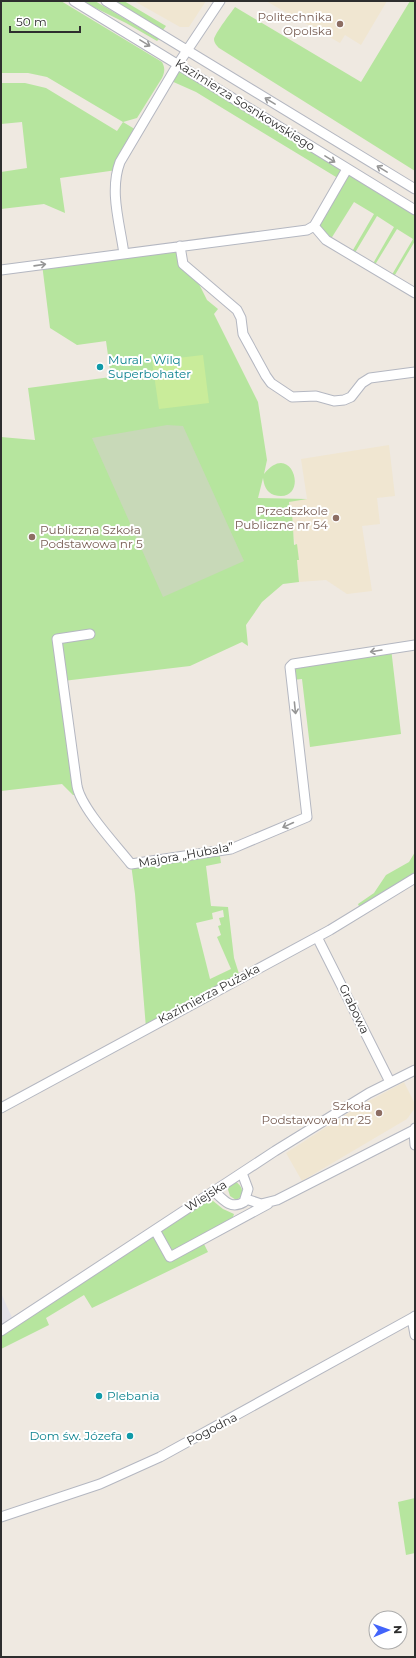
<svg xmlns="http://www.w3.org/2000/svg" width="416" height="1658" viewBox="0 0 416 1658" font-family="Montserrat,sans-serif">
<rect width="100%" height="100%" fill="#efe9e1"/>
<path fill="#e3e1e8" d="M 1,1293 L 14,1322 L 1,1331 Z"/>
<path fill="#f0e6d1" d="M 134,1 L 206,1 L 189,27 L 180,27 Z
M 266,1 L 387,1 L 361,45 L 345,35 L 340,43 Z
M 389,445 L 395,496 L 377,498 L 380,524 L 362,526 L 372,591 L 347,594 L 326,580 L 299,582 L 297,560 L 298,560 L 292,527 L 294,526 L 289,501 L 307,499 L 301,459 Z
M 404,1082 L 415,1104 L 415,1108 L 407,1119 L 302,1181 L 286,1153 L 356,1108 Z"/>
<path fill="#b6e59e" fill-rule="evenodd" d="M 1,1 L 61,1 L 162,62 C 165,68 165,71 162,78 L 137,118 L 123,122 L 138,131 L 117,170 L 60,178 L 65,213 L 44,204 L 1,209 L 1,172 L 27,168 L 22,122 L 1,124 L 1,83 L 25,83 L 46,88 L 117,131 L 123,122 L 47,77 L 28,73 L 1,73 Z
M 81,1 L 95,1 L 159,39 L 157,41 L 126,23 Z
M 114,1 L 124,1 L 166,26 L 163,30 Z
M 410,1 L 415,1 L 415,171 L 219,48 C 217,46 214,43 214,39 C 216,32 230,14 235,7 L 361,82 Z
M 178,64 L 415,210 L 415,241 L 392,280 L 390,278 L 413,239 L 397,229 L 373,268 L 371,267 L 394,227 L 377,216 L 353,256 L 350,255 L 374,214 L 354,202 L 329,242 L 314,226 L 341,180 L 196,92 L 169,80 Z
M 180,246 L 207,300 L 218,309 L 214,314 L 258,402 L 267,460 L 264,474 C 293,437 311,505 274,495 C 266,492 264,485 263,478 L 258,498 L 307,499 L 289,502 L 290,511 L 292,511 L 294,545 L 297,544 L 299,560 L 297,560 L 299,582 L 283,584 L 262,602 L 246,625 L 248,646 L 242,642 L 190,666 L 63,681 L 80,795 L 73,795 L 62,784 L 1,791 L 1,437 L 35,440 L 28,388 L 111,377 L 106,341 L 77,345 L 50,328 L 42,264 Z
M 391,648 L 401,734 L 310,747 L 302,679 L 292,680 L 293,664 Z
M 219,850 L 221,863 L 206,866 L 211,906 L 228,907 L 234,958 L 240,977 L 146,1028 L 135,894 L 131,864 ZM 223,910 L 224,917 L 219,918 L 221,925 L 218,926 L 221,935 L 217,937 L 231,969 L 210,979 L 196,923 L 213,919 L 212,913 Z
M 415,852 L 415,878 L 361,911 L 358,904 L 374,893 L 386,875 L 409,862 Z
M 235,1181 C 241,1186 244,1189 241,1197 L 236,1200 L 230,1196 L 226,1183 Z
M 207,1196 L 223,1209 L 234,1214 L 232,1220 L 202,1240 L 208,1252 L 92,1308 L 84,1295 L 46,1318 L 49,1325 L 1,1349 L 1,1331 Z
M 415,1498 L 415,1553 L 406,1555 L 398,1502 Z"/>
<path fill="#c8d9b8" d="M 167,425 L 183,426 L 244,561 L 163,597 L 92,438 Z"/>
<path fill="#c9ec9a" d="M 203,355 L 209,403 L 159,409 L 152,361 Z"/>
<g fill="none" stroke-linecap="round" stroke-linejoin="round">
<defs>
<path id="minor" d="M 74,1 L 415,210
M 106,1 L 415,189
M 314,226 L 326,240 L 415,293
M 180,246 L 183,264 L 237,310 L 241,318 L 243,334 L 266,376 L 271,383 L 292,397 L 316,396 L 334,401 L 344,400 L 351,397 L 362,383 L 370,378 L 415,372
M 124,254 C 120,224 109,191 120,162 L 178,64 L 220,1
M 1,270 L 307,230 L 314,226 L 317,221 L 347,169
M 90,634 L 57,639 L 77,786 C 81,808 116,845 131,864 L 231,849 L 307,817 L 290,667 L 293,664 L 415,645
M 317,937 L 390,1082
M 1,1108 L 330,930 L 415,878
M 415,1128 L 414,1132 L 415,1145
M 214,1191 C 223,1200 231,1210 244,1202 L 248,1189 L 242,1173
M 246,1199 L 261,1204 L 277,1200 L 414,1130
M 155,1230 L 170,1257 L 268,1204
M 415,1316 L 412,1318 L 415,1335
M 1,1331 L 275,1151 L 369,1093 L 415,1070
M 1,1517 L 100,1484 L 160,1457 L 412,1318"/>
</defs>
<use href="#minor" stroke="#b4b7c1" stroke-width="11"/>
<use href="#minor" stroke="#fff" stroke-width="9"/>
</g>
<defs><path id="oneway-shaft" d="M-6 0H5M1.5-3L5.5 0L1.5 3" fill="none" stroke-width="1.6" stroke-linecap="round" stroke-linejoin="round"/></defs>
<g stroke="#969696">
<use href="#oneway-shaft" transform="translate(145 43) rotate(31)"/>
<use href="#oneway-shaft" transform="translate(270 101) rotate(-149)"/>
<use href="#oneway-shaft" transform="translate(330 159) rotate(32)"/>
<use href="#oneway-shaft" transform="translate(382 169) rotate(-149)"/>
<use href="#oneway-shaft" transform="translate(40 265) rotate(-8)"/>
<use href="#oneway-shaft" transform="translate(376 651) rotate(171)"/>
<use href="#oneway-shaft" transform="translate(295 708) rotate(84)"/>
<use href="#oneway-shaft" transform="translate(288 825) rotate(155)"/>
</g>
<g fill="#8d6e63" stroke="#fff" stroke-width="1.5">
<circle cx="340" cy="24" r="4"/>
<circle cx="336" cy="518" r="4"/>
<circle cx="32" cy="537" r="4"/>
<circle cx="379" cy="1113" r="4"/>
</g>
<g fill="#0f9aa8" stroke="#fff" stroke-width="1.5">
<circle cx="100" cy="367" r="4"/>
<circle cx="99" cy="1396" r="4"/>
<circle cx="130" cy="1436" r="4"/>
</g>
<g text-anchor="middle" stroke-width="4" stroke-linejoin="round" paint-order="stroke">
<g font-size="12" fill="#785e54" stroke="#fff" text-anchor="end">
<text x="332" y="21">Politechnika<tspan x="332" dy="14">Opolska</tspan></text>
<text x="328" y="515">Przedszkole<tspan x="328" dy="14">Publiczne nr 54</tspan></text>
<text x="40" y="534" text-anchor="start">Publiczna Szkoła<tspan x="40" dy="14">Podstawowa nr 5</tspan></text>
<text x="371" y="1110">Szkoła<tspan x="371" dy="14">Podstawowa nr 25</tspan></text>
</g>
<g font-size="12" fill="#2e2e2e" stroke="#fff">
<text transform="translate(245 105) rotate(32)" y="4">Kazimierza Sosnkowskiego</text>
<text transform="translate(186 855) rotate(-10)" y="4">Majora „Hubala”</text>
<text transform="translate(209 994) rotate(-28)" y="4">Kazimierza Pużaka</text>
<text transform="translate(354 1009) rotate(64)" y="4">Grabowa</text>
<text transform="translate(206 1196) rotate(-33)" y="4">Wiejska</text>
<text transform="translate(212 1429) rotate(-28)" y="4">Pogodna</text>
</g>
<g font-size="12" fill="#0d838f" stroke="#fff" text-anchor="start">
<text x="108" y="364">Mural - Wilq<tspan x="108" dy="14">Superbohater</tspan></text>
<text x="107" y="1400">Plebania</text>
<text x="122" y="1440" text-anchor="end">Dom św. Józefa</text>
</g>
</g>
<rect width="416" height="1658" fill="none" stroke="#2e2e2e" stroke-width="4"/>
<g transform="translate(388 1630) rotate(88)"><circle r="19" fill="#ffffff" stroke="#ababab"/>
<path d="M0-3L7 15L0 10L-7 15Z" fill="#4264fb"/>
<text y="-6" font-size="11" font-weight="bold" text-anchor="middle" fill="#2e2e2e">N</text>
</g>
<path d="M10 26v6h70v-6" fill="none" stroke="#2e2e2e" stroke-width="2"/>
<text x="16" y="26" font-size="12" fill="#2e2e2e" stroke="#ffffff" stroke-width="3" paint-order="stroke">50 m</text>
</svg>
